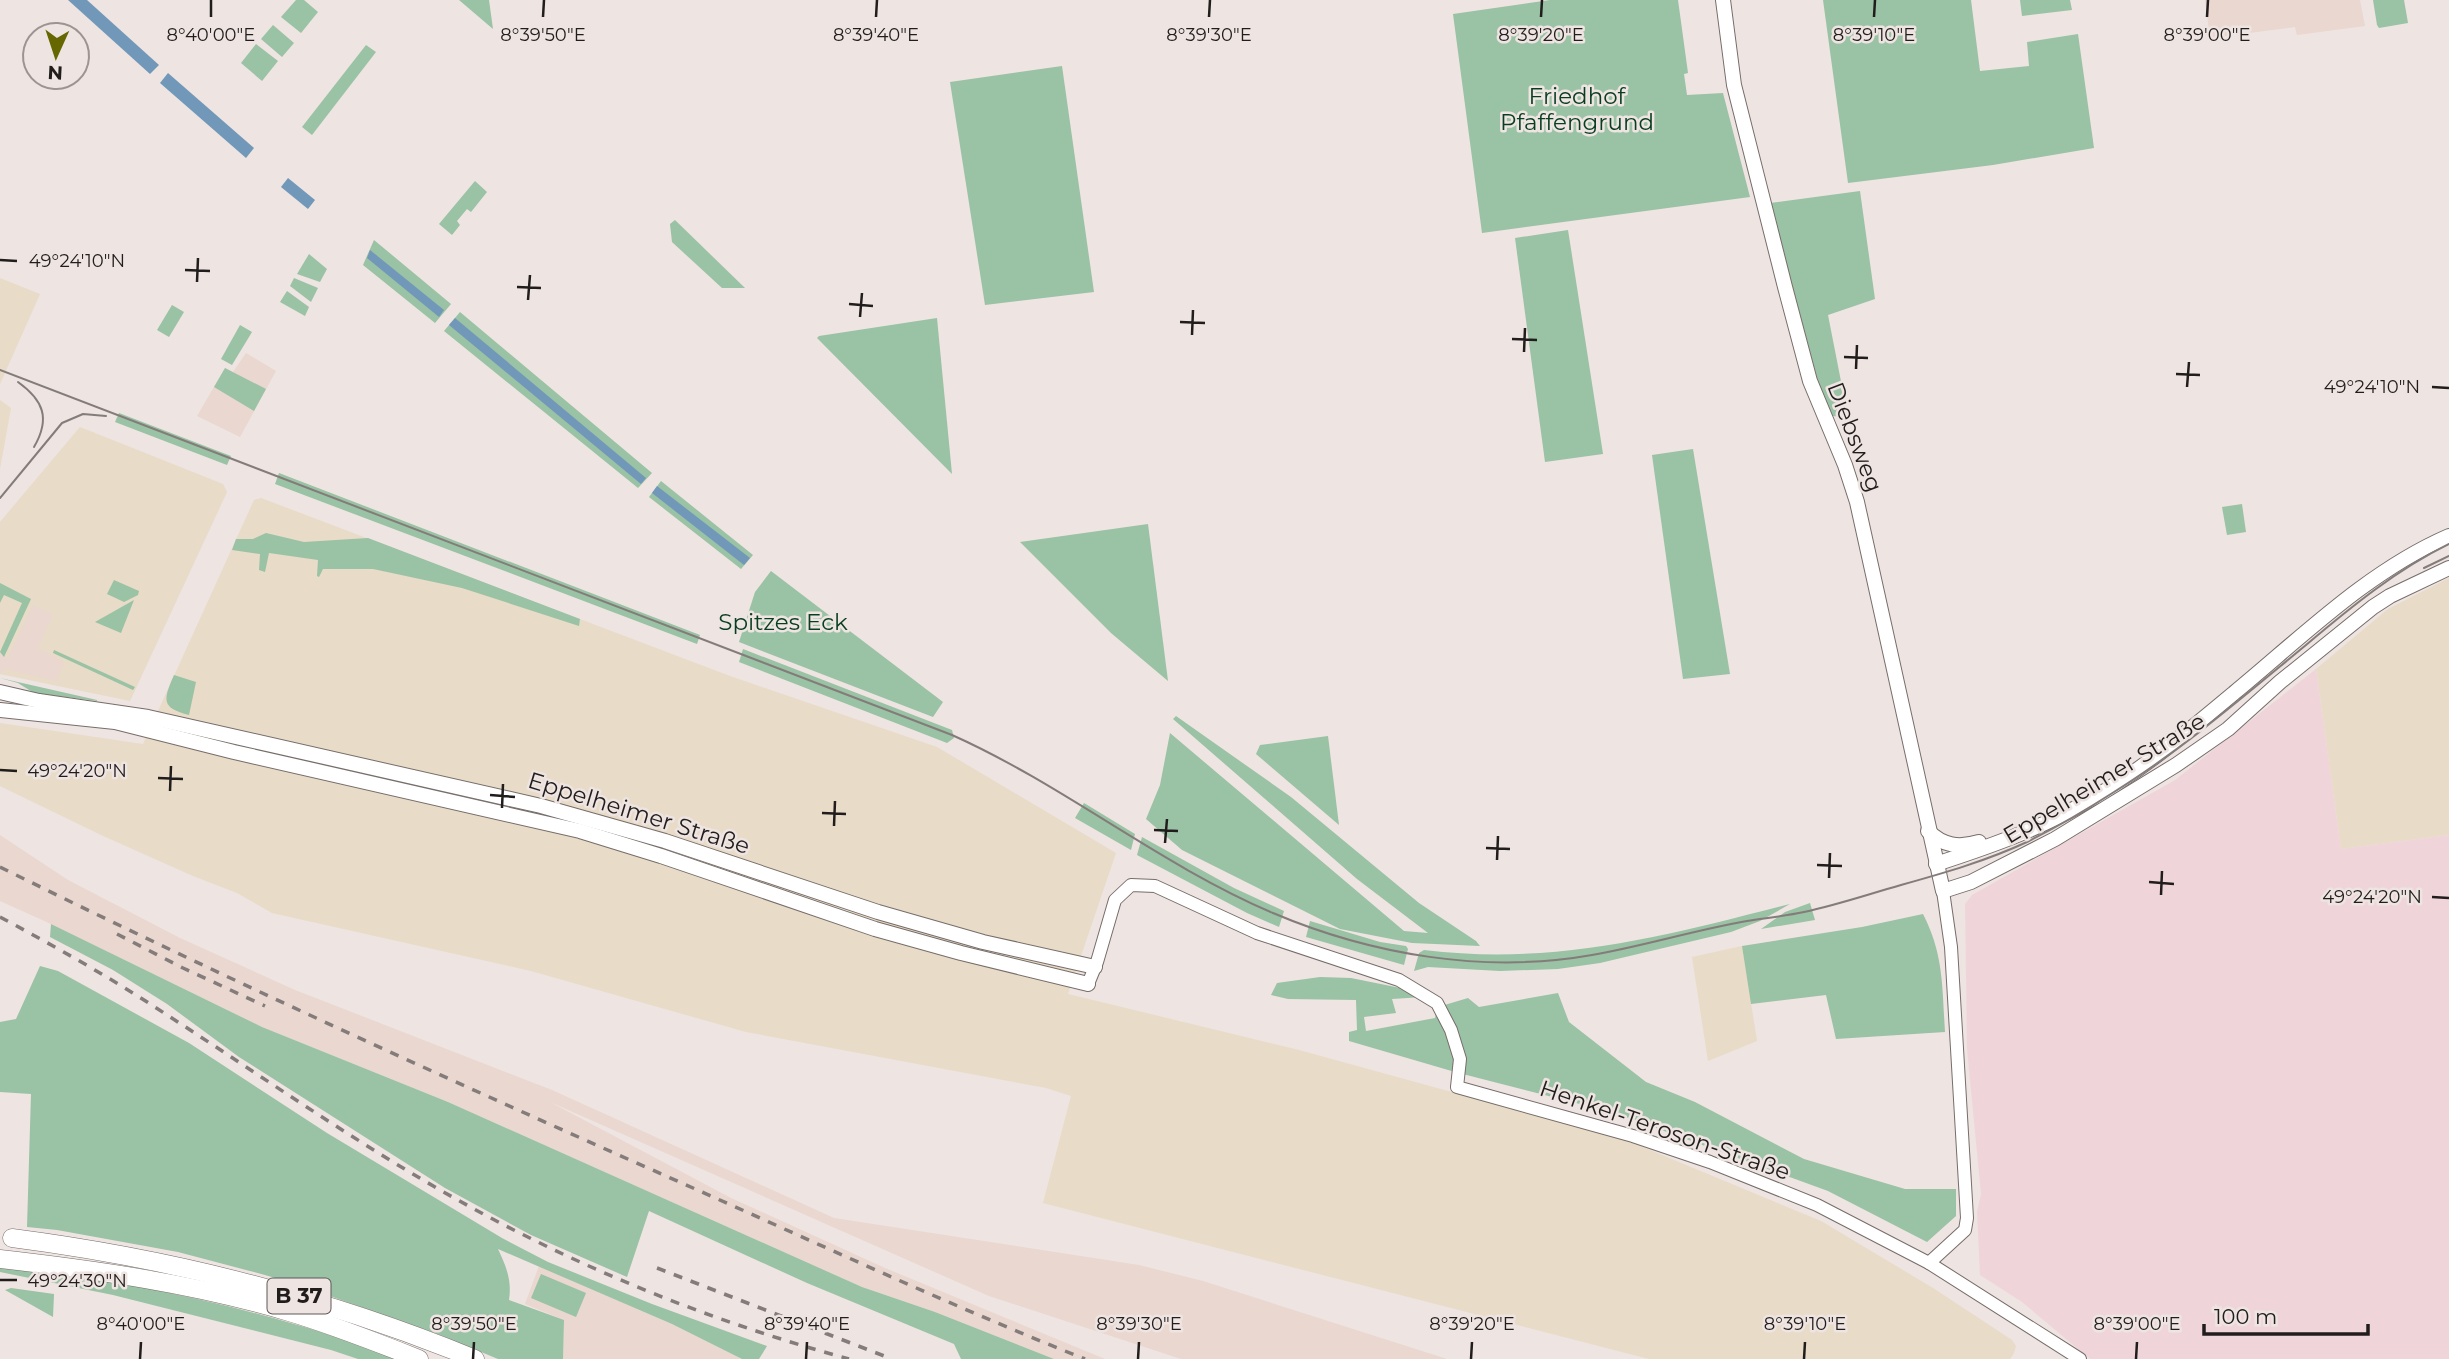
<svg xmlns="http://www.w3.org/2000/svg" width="2449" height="1359" font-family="Montserrat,sans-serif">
	<rect width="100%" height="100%" fill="#eee4e1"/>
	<g fill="#e8dbc7">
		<path d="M 0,278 L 40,294 L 0,384 Z"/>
		<path d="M 0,400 L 11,408 L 0,469 Z"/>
		<path d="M 80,427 L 223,484 L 227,492 L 130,701 L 0,674 L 0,522 Z"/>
		<path d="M 261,498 L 730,676 L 937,747 L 1116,853 L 1068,994 L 1299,1050 L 1626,1140 L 1821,1221 L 1933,1288 L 2012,1340 L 2016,1346 L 2014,1353 L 2010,1359 L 1649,1359 L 1043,1203 L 1071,1096 L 1046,1088 L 746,1032 L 531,971 L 272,913 L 237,893 L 193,876 L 101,835 L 0,786 L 0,723 L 143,744 L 254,500 Z"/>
		<path d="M 2449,578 L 2449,835 L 2341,849 L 2316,669 L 2388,609 Z"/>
		<path d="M 1742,946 L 1757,1041 L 1708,1061 L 1692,957 Z"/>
	</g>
	<path fill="#efd5da" d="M 2316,669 L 2341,849 L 2449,835 L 2449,1359 L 2090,1359 L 2022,1302 L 1980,1275 L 1977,1212 L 1981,1194 L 1967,1049 L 1965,904 L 1972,895 L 2175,780 Z"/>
	<g fill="#e9d7d0">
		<path d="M 2205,0 L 2360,0 L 2365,26 L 2297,35 L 2295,27 L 2210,38 Z"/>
		<path d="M 246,353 L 276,371 L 240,437 L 197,416 L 225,368 L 233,372 Z"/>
		<path d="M 33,605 L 53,614 L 38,648 L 64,662 L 57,681 L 4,669 L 3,672 L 0,672 L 0,655 L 8,658 Z"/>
		<path d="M 0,835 L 68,880 L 180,938 L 295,990 L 552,1090 L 834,1218 L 1139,1265 L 1203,1281 L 1447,1359 L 1181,1359 L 989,1296 L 550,1102 L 731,1198 L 885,1268 L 1105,1359 L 1054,1359 L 935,1312 L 862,1287 L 448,1102 L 262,1027 L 51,924 L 0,901 Z"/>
		<path d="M 539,1266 L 672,1324 L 742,1359 L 563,1359 L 564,1320 L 525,1304 Z"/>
	</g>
	<g fill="#9ac2a4">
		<path d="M 296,0 L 304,0 L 318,12 L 301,33 L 281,17 Z"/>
		<path d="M 459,0 L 489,0 L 493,29 Z"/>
		<path d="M 1550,0 L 1678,0 L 1688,73 L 1684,74 L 1687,95 L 1723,93 L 1750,197 L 1482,233 L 1453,14 Z"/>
		<path d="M 1823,0 L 1971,0 L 1980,71 L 2029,66 L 2027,42 L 2078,34 L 2094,148 L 1993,165 L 1848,183 Z"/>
		<path d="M 2020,0 L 2070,0 L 2072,10 L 2022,16 Z"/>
		<path d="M 2373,0 L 2404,0 L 2408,23 L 2379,28 L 2377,25 Z"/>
		<path d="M 273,25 L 294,43 L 282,57 L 261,39 Z"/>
		<path d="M 256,44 L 278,61 L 262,81 L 241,63 Z"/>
		<path d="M 366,45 L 376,52 L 312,135 L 302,127 Z"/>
		<path d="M 1062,66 L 1094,292 L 985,305 L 950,82 Z"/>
		<path d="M 475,181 L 487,192 L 471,212 L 467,209 L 457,221 L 460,225 L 452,235 L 439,224 Z"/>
		<path d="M 1860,191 L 1875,299 L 1828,315 L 1848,417 L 1832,416 L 1826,411 L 1770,203 Z"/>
		<path d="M 675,220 L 745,288 L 722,288 L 672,242 L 670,224 Z"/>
		<path d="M 1568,230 L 1603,454 L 1545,462 L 1515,238 Z"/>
		<path d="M 374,240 L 451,304 L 435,323 L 363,265 Z"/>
		<path d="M 309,254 L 327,269 L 320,282 L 297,274 Z"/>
		<path d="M 294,278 L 318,288 L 311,302 L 290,286 Z"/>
		<path d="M 287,291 L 309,307 L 305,316 L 280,302 Z"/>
		<path d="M 172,305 L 184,312 L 169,337 L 157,330 Z"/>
		<path d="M 460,312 L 652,473 L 638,488 L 444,331 Z"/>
		<path d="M 937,318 L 952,474 L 817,338 L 819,336 Z"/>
		<path d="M 240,325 L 252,332 L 232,365 L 221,359 Z"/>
		<path d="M 225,368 L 266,389 L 254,411 L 214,387 Z"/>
		<path d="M 119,413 L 231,456 L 227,465 L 115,422 Z"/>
		<path d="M 1693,449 L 1730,674 L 1683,679 L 1652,455 Z"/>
		<path d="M 279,473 L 700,635 L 697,644 L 275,484 Z"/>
		<path d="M 661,481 L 753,555 L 741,569 L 649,497 Z"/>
		<path d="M 2242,504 L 2246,532 L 2227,535 L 2222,507 Z"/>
		<path d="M 1148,524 L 1168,681 L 1111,633 L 1020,542 Z"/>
		<path d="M 266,533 L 304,542 L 368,538 L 580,619 L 579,626 L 462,588 L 373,569 L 323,569 L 319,577 L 317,576 L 318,560 L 269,553 L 265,572 L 259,570 L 260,554 L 232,550 L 236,539 L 253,539 Z"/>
		<path d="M 771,571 L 943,702 L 933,717 L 739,642 L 755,592 Z"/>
		<path d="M 114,580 L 139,591 L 138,595 L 124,602 L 107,594 Z"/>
		<path d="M 0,583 L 31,599 L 4,657 L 0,652 L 22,603 L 4,595 L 0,603 Z"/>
		<path d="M 134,600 L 121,633 L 95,622 Z"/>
		<path d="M 743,649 L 952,730 L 954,738 L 947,743 L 739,662 Z"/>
		<path d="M 54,650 L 135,687 L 133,690 L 53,653 Z"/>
		<path d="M 174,675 L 196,682 L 189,715 C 161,708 163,700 174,675 Z"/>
		<path d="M 0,678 L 97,700 L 97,701 L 34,693 L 18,683 Z"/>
		<path d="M 1176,716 L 1291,797 L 1419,903 L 1476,941 L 1480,946 L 1412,943 L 1340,929 L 1182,850 L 1146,819 L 1160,785 L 1170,733 L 1404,931 L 1428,933 L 1357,879 L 1173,719 Z"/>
		<path d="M 1328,736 L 1339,825 L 1256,754 L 1260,745 Z"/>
		<path d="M 1084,803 L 1135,834 L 1131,850 L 1075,818 Z"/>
		<path d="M 1142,837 L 1234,888 L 1284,911 L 1279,927 L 1247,913 L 1137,855 Z"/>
		<path d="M 1810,903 L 1815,920 L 1761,929 L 1785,912 Z"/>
		<path d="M 1790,904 L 1760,921 L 1731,932 L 1600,963 L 1558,969 L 1500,971 L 1428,967 L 1414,971 L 1419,953 L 1424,950 C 1555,966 1665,936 1790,904 Z"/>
		<path d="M 1923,914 C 1944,955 1942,987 1945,1032 L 1836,1039 L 1826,995 L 1751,1004 L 1742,946 L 1862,927 Z"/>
		<path d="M 1310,921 L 1380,942 L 1406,946 L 1408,949 L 1404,965 L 1306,937 Z"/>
		<path d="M 51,924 L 262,1027 L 448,1102 L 862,1287 L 935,1312 L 1054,1359 L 961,1359 L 954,1344 L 807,1283 L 649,1211 L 627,1277 L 531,1235 L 445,1188 L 239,1057 L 167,1004 L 113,970 L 50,937 Z"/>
		<path d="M 40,966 L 58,971 L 189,1043 L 327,1133 L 502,1238 L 548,1262 L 652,1304 L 767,1346 L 759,1359 L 742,1359 L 672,1324 L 498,1249 C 506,1266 512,1280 509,1300 L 564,1320 L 563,1359 L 498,1359 L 440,1335 L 296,1284 L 265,1275 L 178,1252 L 57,1230 L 27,1227 L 31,1094 L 0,1092 L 0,1022 L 16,1019 Z"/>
		<path d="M 1320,977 L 1351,978 L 1420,992 L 1423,997 L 1392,999 L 1396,1013 L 1364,1017 L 1366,1031 L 1435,1018 L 1438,1007 L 1468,998 L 1479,1007 L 1558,993 L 1569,1022 L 1646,1082 L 1695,1102 L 1804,1159 L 1905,1189 L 1956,1189 L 1956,1216 L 1927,1242 L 1828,1191 L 1615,1113 L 1455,1072 L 1349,1041 L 1349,1032 L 1357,1030 L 1356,1000 L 1288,999 L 1271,995 L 1277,983 Z"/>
		<path d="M 0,1266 C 136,1281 271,1311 399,1359 L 358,1359 L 331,1350 L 113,1295 L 0,1272 Z"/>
		<path d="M 541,1274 L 586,1293 L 576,1317 L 531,1298 Z"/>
		<path d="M 11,1288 L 54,1294 L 53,1317 L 5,1290 Z"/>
	</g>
	<g fill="#7198b9">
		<path d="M 68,0 L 87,0 L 159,65 L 150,74 Z"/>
		<path d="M 168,73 L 254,148 L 246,158 L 160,83 Z"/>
		<path d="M 288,178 L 315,200 L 308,209 L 281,187 Z"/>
		<path d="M 370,250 L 444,310 L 439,317 L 367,258 Z"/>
		<path d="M 455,318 L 646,478 L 641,484 L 449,325 Z"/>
		<path d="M 657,486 L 750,558 L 744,565 L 652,493 Z"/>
	</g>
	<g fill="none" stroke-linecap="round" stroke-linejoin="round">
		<defs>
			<g id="tertiary">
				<path d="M 1088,984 L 1097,962 L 1115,900 L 1131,885 L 1155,886 L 1257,933 L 1399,980 L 1437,1003 L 1451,1030 L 1460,1059 L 1457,1087 L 1633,1136 L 1710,1162 L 1817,1205 L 1929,1263 L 2080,1359"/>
				<path d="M 1929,1263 L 1965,1230 L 1967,1218 L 1951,947 L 1943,891"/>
			</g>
			<g id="secondary">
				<path d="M 1723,0 L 1734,85 L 1785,287 L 1810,381 L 1845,465 L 1857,502 L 1943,891 L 1971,882 L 2055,839 L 2176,765 L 2228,729 L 2280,682 L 2373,607 L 2390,596 L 2449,568"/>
				<path d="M 0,692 L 39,701 L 148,717 L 541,806 L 665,841 L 878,912 L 983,942 L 1095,967"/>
				<path d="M 0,710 L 115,722 L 234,752 L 580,831 L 661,856 L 875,929 L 961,953 L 1088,984"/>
				<path d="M 1928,831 C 1943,846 1959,848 1979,842"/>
				<path d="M 1936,864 C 1985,848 2034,831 2079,806 C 2135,776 2185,734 2234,693 C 2302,637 2368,571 2449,536"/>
			</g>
			<g id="trunk">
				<path d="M 12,1238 C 174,1259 323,1297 475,1359"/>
				<path d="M 0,1259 C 97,1270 195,1284 289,1312 C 333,1325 376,1342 419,1359"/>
			</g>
		</defs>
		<use href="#tertiary" stroke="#766d6a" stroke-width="14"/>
		<use href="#secondary" stroke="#766d6a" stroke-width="16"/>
		<use href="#trunk" stroke="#766d6a" stroke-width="19"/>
		<use href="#tertiary" stroke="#fff" stroke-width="12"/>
		<use href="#secondary" stroke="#fff" stroke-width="14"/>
		<use href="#trunk" stroke="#fff" stroke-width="18"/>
		<g stroke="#837c7a" stroke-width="2">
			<path d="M 0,370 L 952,735 C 1064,785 1160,865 1273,913 C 1372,955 1485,974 1592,955 C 1644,946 1695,930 1747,921 C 1766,918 1785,916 1804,912 C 1837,905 1869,894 1901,885 C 1944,873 1986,861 2027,842 C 2057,827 2086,810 2114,792 C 2183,749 2244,696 2306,645 C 2351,607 2396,570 2449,544"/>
			<path d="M 18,382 C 43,400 51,418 34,447"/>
			<path d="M 0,498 L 62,423 L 83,414 L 106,416"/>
			<path d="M 2424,568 L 2449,556"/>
		</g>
		<g stroke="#837c7a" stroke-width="3.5" stroke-dasharray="9 9" stroke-linecap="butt">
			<path d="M 0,867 C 226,979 454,1082 684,1184 C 817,1243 949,1305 1085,1359"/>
			<path d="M 0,917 C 56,947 111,978 164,1013 C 254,1071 342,1133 435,1187 C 566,1263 703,1319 849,1359"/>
			<path d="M 117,934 L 183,968 L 265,1006"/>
			<path d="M 657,1268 L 892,1359"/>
		</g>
	</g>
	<path fill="none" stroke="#201d1c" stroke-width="2.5" d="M 211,17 L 211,0M 543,17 L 544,0M 876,17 L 877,0M 1209,17 L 1210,0M 1541,17 L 1542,0M 1874,17 L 1875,0M 2207,17 L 2208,0M 0,260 L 17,261M 185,270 L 210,271M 197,282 L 198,258M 517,287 L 541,288M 528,300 L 530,275M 849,304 L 873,306M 860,317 L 862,293M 1180,322 L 1205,323M 1192,335 L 1193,310M 1512,339 L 1537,340M 1524,352 L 1525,328M 1844,357 L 1868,358M 1856,369 L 1857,345M 2176,374 L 2200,375M 2187,387 L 2189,362M 2432,387 L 2449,388M 0,770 L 17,771M 158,778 L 183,779M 170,791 L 171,766M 490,795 L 515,797M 502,808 L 503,784M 822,813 L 846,814M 834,826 L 835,801M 1154,830 L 1178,831M 1165,843 L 1167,819M 1486,848 L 1510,849M 1497,860 L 1498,836M 1817,865 L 1842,866M 1829,878 L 1830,853M 2149,882 L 2174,884M 2161,895 L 2162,871M 2432,897 L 2449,898M 0,1280 L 17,1280M 140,1359 L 141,1342M 473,1359 L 474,1342M 806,1359 L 807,1342M 1138,1359 L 1139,1342M 1471,1359 L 1472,1342M 1804,1359 L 1805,1342M 2136,1359 L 2137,1342"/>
	<g text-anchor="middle" stroke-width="5" stroke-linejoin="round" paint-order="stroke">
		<rect fill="#eee4e1" stroke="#5e5957" stroke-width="2" x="267.5" y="1278.5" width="63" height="35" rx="5"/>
		<g font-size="21" font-weight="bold" fill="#201d1c">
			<text x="299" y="1303">B 37</text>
		</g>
		<g font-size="23" fill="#073e1f" stroke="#eee4e1">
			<text x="1577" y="104">Friedhof<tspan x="1577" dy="26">Pfaffengrund</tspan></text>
			<text x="783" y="630">Spitzes Eck</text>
		</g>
		<g font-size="23" fill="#201d1c" stroke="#eee4e1">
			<text transform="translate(1855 437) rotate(69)" y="8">Diebsweg</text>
			<text transform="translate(2104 778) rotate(-31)" y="8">Eppelheimer Straße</text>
			<text transform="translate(639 813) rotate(17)" y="8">Eppelheimer Straße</text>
			<text transform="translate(1665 1130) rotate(19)" y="8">Henkel-Teroson-Straße</text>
		</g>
	</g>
	<g font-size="18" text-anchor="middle" fill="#201d1c" stroke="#eee4e1" stroke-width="5" stroke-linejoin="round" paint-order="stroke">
		<text x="211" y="41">8°40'00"E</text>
		<text x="543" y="41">8°39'50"E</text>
		<text x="876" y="41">8°39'40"E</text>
		<text x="1209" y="41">8°39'30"E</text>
		<text x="1541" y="41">8°39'20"E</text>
		<text x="1874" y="41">8°39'10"E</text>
		<text x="2207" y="41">8°39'00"E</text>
		<text x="77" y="267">49°24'10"N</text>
		<text x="2372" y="393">49°24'10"N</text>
		<text x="77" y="777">49°24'20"N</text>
		<text x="2372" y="903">49°24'20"N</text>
		<text x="77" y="1287">49°24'30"N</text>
		<text x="141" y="1330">8°40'00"E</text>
		<text x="474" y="1330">8°39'50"E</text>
		<text x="807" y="1330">8°39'40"E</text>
		<text x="1139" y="1330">8°39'30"E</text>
		<text x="1472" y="1330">8°39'20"E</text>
		<text x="1805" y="1330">8°39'10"E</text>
		<text x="2137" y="1330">8°39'00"E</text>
	</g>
	<g transform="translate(56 56) rotate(183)"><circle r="33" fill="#eee4e1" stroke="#9c9492" stroke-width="2"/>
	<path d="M0-5L12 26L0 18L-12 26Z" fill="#676701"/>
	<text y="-10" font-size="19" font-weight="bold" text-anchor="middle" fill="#201d1c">N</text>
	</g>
	<path d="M2204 1324v10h164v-10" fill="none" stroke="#201d1c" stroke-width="3.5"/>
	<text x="2214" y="1324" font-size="21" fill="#201d1c" stroke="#eee4e1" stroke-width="5" paint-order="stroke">100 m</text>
</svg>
